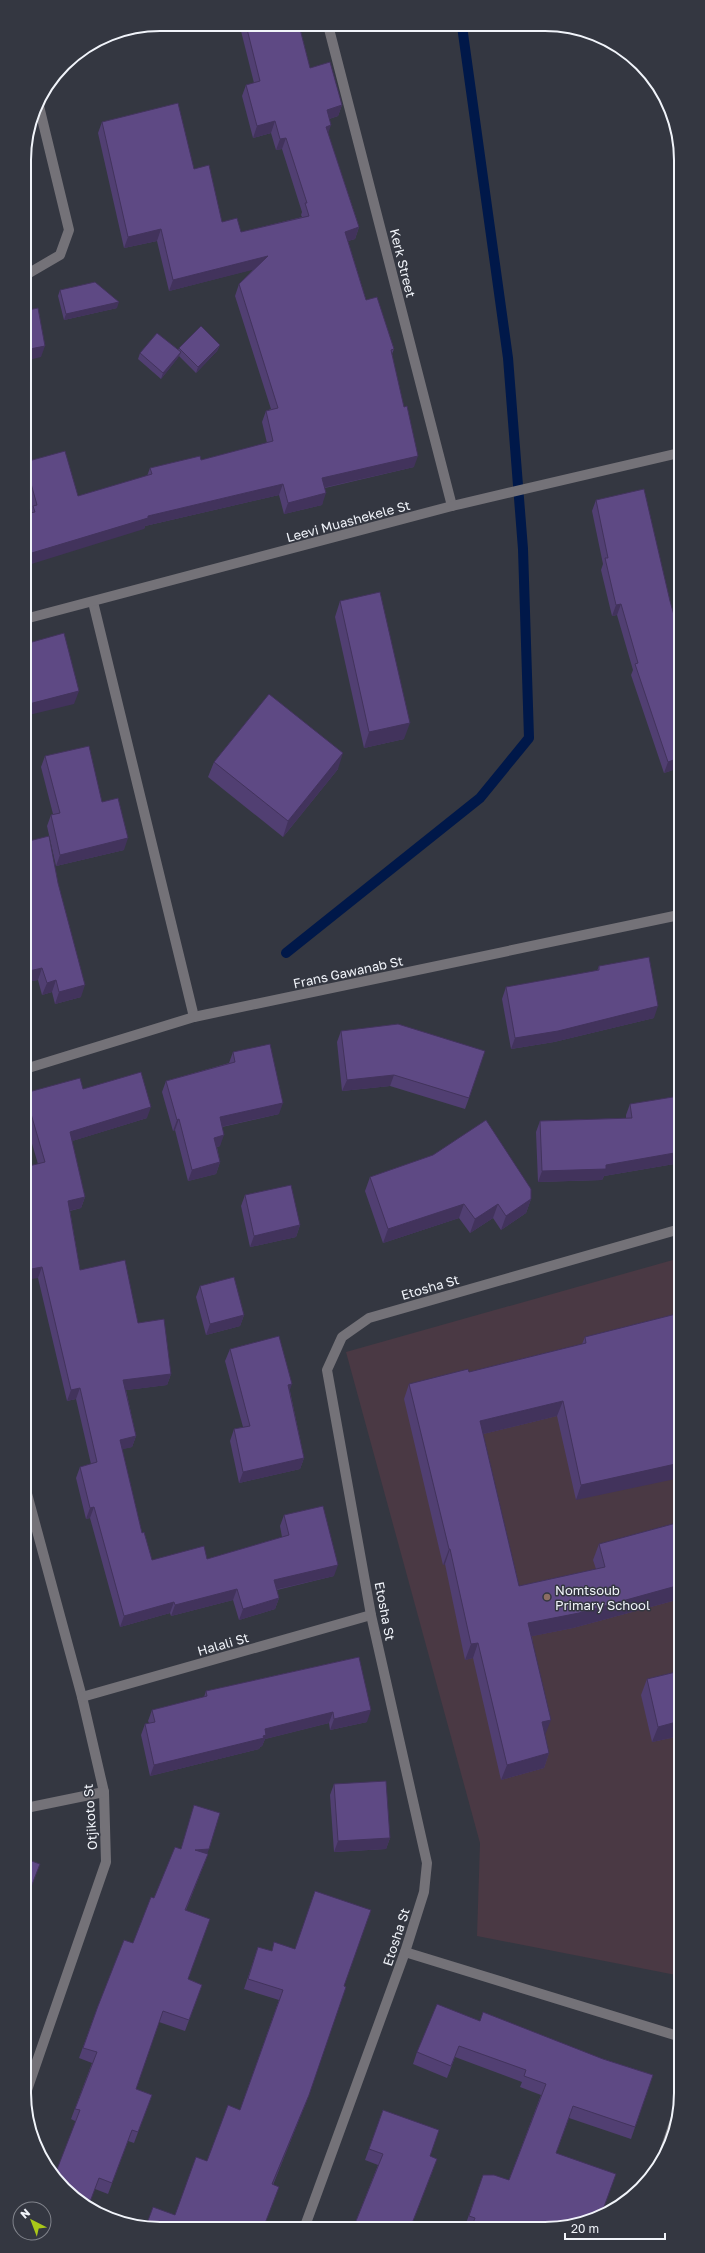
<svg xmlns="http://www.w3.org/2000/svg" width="705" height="2253" font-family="'Golos Text',sans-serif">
	<rect width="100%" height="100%" fill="#343741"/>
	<path fill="#4a3944" d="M 680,1258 L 681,1976 L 477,1936 L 480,1843 L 346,1352 Z"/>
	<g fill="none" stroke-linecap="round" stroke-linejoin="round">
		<path stroke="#001849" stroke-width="10" d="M 286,953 L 480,798 L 529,738 L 523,549 L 508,358 L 462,26"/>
		<g stroke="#747278" stroke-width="10">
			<path d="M 328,25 L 452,506"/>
			<path d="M 24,276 L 60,255 L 69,230 L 38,102"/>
			<path d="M 93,602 L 194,1017"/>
			<path d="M 25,619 L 452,506 L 679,453"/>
			<path d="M 25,1069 L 194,1017 L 679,915"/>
			<path d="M 26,1490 L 82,1697 L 104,1792 L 106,1862 L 27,2090"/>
			<path d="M 82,1697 L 371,1615"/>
			<path d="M 26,1808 L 104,1792"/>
			<path d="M 405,1952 L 681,2037"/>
			<path d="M 662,2159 L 679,2108"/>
			<path d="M 305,2226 L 405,1952 L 424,1892 L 427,1863 L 371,1615 L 327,1370 L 342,1337 L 369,1318 L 680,1229"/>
		</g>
	</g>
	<g fill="#513f72">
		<path d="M 243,25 L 299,25 L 310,68 L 342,105 L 338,116 L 329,119 L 328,133 L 359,227 L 355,239 L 348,241 L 366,300 L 394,349 L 392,354 L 414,467 L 325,488 L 322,505 L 284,514 L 279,495 L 145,526 L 144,529 L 30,513 L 31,510 L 25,487 L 25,462 L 78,496 L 147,476 L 150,468 L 201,460 L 267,443 L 262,422 L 266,411 L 271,409 L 235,296 L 239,284 L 254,269 L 169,291 L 157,241 L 124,248 L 98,133 L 102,122 L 194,169 L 222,222 L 241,232 L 302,217 L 301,215 L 302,212 L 282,149 L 276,150 L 271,133 L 253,138 L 242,96 L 246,85 L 254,83 L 241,31 Z"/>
		<path d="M 60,290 L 117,308 L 64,320 L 58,296 Z"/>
		<path d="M 220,345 L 217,351 L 196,373 L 179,356 L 161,379 L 138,359 L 140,353 L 178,350 L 179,348 Z"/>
		<path d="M 596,500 L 679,768 L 664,773 L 631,675 L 633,670 L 617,615 L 612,616 L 601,570 L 603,564 L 592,511 Z"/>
		<path d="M 340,601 L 404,739 L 364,748 L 335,617 Z"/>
		<path d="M 45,756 L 102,802 L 124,850 L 56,866 L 47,826 L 51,815 L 53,814 L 41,767 Z"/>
		<path d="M 214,762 L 338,769 L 283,837 L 208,777 Z"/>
		<path d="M 25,842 L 81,997 L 55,1004 L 52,992 L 42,995 L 38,980 L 25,982 Z"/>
		<path d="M 599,966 L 654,1018 L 554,1042 L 511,1049 L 502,999 L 506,987 L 597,971 Z"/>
		<path d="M 341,1031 L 469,1098 L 465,1109 L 390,1086 L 342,1091 L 337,1042 Z"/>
		<path d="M 233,1052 L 279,1114 L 222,1127 L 220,1146 L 217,1147 L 220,1162 L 216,1174 L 188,1181 L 175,1130 L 173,1131 L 162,1092 L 166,1081 L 229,1063 Z"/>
		<path d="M 83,1089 L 147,1118 L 72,1141 L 85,1197 L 81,1208 L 70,1211 L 80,1270 L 138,1323 L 171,1374 L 167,1385 L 126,1390 L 136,1436 L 132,1447 L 122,1449 L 142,1533 L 152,1560 L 207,1559 L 282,1537 L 280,1526 L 284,1515 L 334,1576 L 277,1590 L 279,1598 L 275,1609 L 239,1620 L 233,1600 L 171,1616 L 170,1613 L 120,1627 L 90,1518 L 86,1519 L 76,1478 L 80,1467 L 91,1464 L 76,1399 L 67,1401 L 38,1278 L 38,1164 L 25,1120 L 25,1093 Z"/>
		<path d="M 630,1104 L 680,1163 L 604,1176 L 602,1180 L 538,1182 L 536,1132 L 540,1121 L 626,1118 L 626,1115 Z"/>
		<path d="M 370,1177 L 531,1199 L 526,1213 L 501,1230 L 493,1218 L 470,1233 L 459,1218 L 383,1243 L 365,1191 Z"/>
		<path d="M 245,1195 L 300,1225 L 296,1237 L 250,1247 L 241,1206 Z"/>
		<path d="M 200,1286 L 244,1315 L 240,1326 L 206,1335 L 196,1297 Z"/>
		<path d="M 680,1313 L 576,1500 L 557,1416 L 483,1434 L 519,1586 L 596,1569 L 593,1560 L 599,1544 L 680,1522 L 680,1599 L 573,1628 L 532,1636 L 545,1736 L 549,1753 L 544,1768 L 501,1780 L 473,1658 L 465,1660 L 445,1564 L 443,1565 L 404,1399 L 409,1384 L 469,1372 L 582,1344 L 585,1337 Z"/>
		<path d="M 230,1349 L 290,1391 L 304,1458 L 300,1469 L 239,1483 L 230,1441 L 234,1429 L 243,1427 L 225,1361 Z"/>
		<path d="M 359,1657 L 367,1722 L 330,1730 L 329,1723 L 265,1739 L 262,1746 L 260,1747 L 259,1749 L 150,1776 L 141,1735 L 145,1724 L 149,1723 L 148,1721 L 152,1710 L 204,1697 L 206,1691 Z"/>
		<path d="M 680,1671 L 680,1736 L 652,1742 L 641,1695 L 647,1679 Z"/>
		<path d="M 334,1784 L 390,1838 L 386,1849 L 334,1852 L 330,1795 Z"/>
		<path d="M 194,1805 L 207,1854 L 208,1854 L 186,1910 L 188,1979 L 202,1985 L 185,2031 L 159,2022 L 136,2089 L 152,2095 L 134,2143 L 128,2141 L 108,2194 L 95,2189 L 75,2121 L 71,2119 L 92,2063 L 79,2058 L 98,2006 L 133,1943 L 154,1898 L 181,1849 L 191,1816 Z"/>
		<path d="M 258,1947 L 344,1986 L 309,2095 L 273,2185 L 175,2215 L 207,2161 L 240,2110 L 279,2000 L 244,1989 Z"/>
		<path d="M 480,2021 L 603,2059 L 653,2075 L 631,2139 L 569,2118 L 556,2153 L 572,2226 L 465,2226 L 479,2187 L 509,2180 L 541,2095 L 520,2087 L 522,2082 L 455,2057 L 447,2078 L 413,2064 L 417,2052 Z"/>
		<path d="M 383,2110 L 430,2156 L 433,2170 L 411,2226 L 354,2226 L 378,2165 L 365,2160 Z"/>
	</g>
	<g fill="#42335c">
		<path d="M 342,105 L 338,116 L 323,121 L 327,110 Z"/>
		<path d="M 275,121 L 271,133 L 253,138 L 257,126 Z"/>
		<path d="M 331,125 L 327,137 L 326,127 Z"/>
		<path d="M 286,138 L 282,149 L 276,150 L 280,139 Z"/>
		<path d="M 359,227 L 355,239 L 341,243 L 345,232 Z"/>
		<path d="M 161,229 L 157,241 L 124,248 L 128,237 Z"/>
		<path d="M 268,256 L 264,267 L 169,291 L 173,280 Z"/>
		<path d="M 119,302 L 117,308 L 64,320 L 66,314 Z"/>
		<path d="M 220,345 L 217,351 L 196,373 L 198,367 Z"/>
		<path d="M 45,346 L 41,357 L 25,361 L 25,350 Z"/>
		<path d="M 181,352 L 178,358 L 161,379 L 163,373 Z"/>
		<path d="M 418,456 L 414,467 L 318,489 L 322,478 Z"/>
		<path d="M 283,484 L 279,495 L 145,526 L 144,529 L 25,566 L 25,555 L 148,516 Z"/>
		<path d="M 326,493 L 322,505 L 284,514 L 288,503 Z"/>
		<path d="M 621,604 L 617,615 L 612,616 L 616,605 Z"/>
		<path d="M 79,691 L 74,704 L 25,716 L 25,705 Z"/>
		<path d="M 410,723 L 404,739 L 364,748 L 369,732 Z"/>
		<path d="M 343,753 L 338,769 L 283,837 L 288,821 Z"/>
		<path d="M 679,758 L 679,768 L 664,773 L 668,762 Z"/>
		<path d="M 128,838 L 124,850 L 56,866 L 60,855 Z"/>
		<path d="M 42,968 L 38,980 L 25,982 L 25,972 Z"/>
		<path d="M 56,980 L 52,992 L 42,995 L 47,983 Z"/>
		<path d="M 85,985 L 81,997 L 55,1004 L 59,992 Z"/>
		<path d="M 658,1006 L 654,1018 L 554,1042 L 511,1049 L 515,1038 Z"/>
		<path d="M 394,1075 L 390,1086 L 342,1091 L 347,1080 Z"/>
		<path d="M 283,1103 L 279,1114 L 216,1128 L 220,1117 Z"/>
		<path d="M 151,1107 L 147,1118 L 66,1143 L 70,1132 Z"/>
		<path d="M 179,1119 L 175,1130 L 173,1131 L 177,1120 Z"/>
		<path d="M 224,1135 L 220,1146 L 210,1149 L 214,1138 Z"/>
		<path d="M 680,1152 L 680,1163 L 604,1176 L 602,1180 L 538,1182 L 542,1171 L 606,1165 Z"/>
		<path d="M 220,1162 L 216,1174 L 188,1181 L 192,1170 Z"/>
		<path d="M 85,1197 L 81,1208 L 64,1212 L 68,1201 Z"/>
		<path d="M 531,1199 L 526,1213 L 501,1230 L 506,1216 Z"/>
		<path d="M 464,1204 L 459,1218 L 383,1243 L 388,1229 Z"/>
		<path d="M 498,1204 L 493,1218 L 470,1233 L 475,1219 Z"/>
		<path d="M 300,1225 L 296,1237 L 250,1247 L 254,1236 Z"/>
		<path d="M 42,1267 L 38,1278 L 26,1280 L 26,1270 Z"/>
		<path d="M 244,1315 L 240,1326 L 206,1335 L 210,1324 Z"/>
		<path d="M 171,1374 L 167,1385 L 119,1391 L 123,1380 Z"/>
		<path d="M 292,1384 L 288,1395 L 288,1385 Z"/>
		<path d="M 80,1388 L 76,1399 L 67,1401 L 71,1390 Z"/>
		<path d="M 563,1401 L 557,1416 L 475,1436 L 480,1421 Z"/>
		<path d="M 136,1436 L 132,1447 L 116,1451 L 120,1440 Z"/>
		<path d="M 304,1458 L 300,1469 L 239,1483 L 243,1472 Z"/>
		<path d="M 680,1463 L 680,1478 L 576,1500 L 581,1485 Z"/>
		<path d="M 94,1507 L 90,1518 L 86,1519 L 90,1508 Z"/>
		<path d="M 449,1549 L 450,1549 L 445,1564 L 443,1565 Z"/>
		<path d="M 338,1565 L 334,1576 L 270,1591 L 274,1580 Z"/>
		<path d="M 680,1585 L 680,1599 L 573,1628 L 523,1638 L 528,1623 Z"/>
		<path d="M 237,1589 L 233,1600 L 171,1616 L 175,1605 Z"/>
		<path d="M 279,1598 L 275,1609 L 239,1620 L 243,1609 Z"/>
		<path d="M 174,1602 L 170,1613 L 120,1627 L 124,1616 Z"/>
		<path d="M 478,1643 L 473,1658 L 465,1660 L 471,1644 Z"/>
		<path d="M 371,1710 L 367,1722 L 330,1730 L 334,1719 Z"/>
		<path d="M 333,1712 L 329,1723 L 265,1739 L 262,1746 L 260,1747 L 259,1749 L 150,1776 L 154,1765 L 265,1729 Z"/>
		<path d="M 551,1720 L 545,1735 L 542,1722 Z"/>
		<path d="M 680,1721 L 680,1736 L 652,1742 L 658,1727 Z"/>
		<path d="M 549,1753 L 544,1768 L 501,1780 L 507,1765 Z"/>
		<path d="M 390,1838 L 386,1849 L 334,1852 L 338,1841 Z"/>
		<path d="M 209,1849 L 205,1860 L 195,1850 Z"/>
		<path d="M 208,1854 L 204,1865 L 181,1921 L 185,1910 Z"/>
		<path d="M 309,2095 L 305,2106 L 268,2195 L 272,2184 Z"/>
	</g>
	<g fill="#5e4984" stroke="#42335c">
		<path d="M 246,25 L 299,25 L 310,68 L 330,62 L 342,105 L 327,110 L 331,125 L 326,127 L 359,227 L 345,232 L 366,300 L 377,297 L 394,349 L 391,350 L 404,407 L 407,406 L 418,456 L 322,478 L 326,493 L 288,503 L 283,484 L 148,516 L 148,518 L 25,555 L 26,558 L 25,558 L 25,514 L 35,512 L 33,506 L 37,505 L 25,462 L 65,451 L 78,496 L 152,474 L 150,468 L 200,456 L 201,460 L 273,441 L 266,411 L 278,408 L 239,284 L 268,256 L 173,280 L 161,229 L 128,237 L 102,122 L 178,103 L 194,169 L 209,165 L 222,222 L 237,218 L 241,232 L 309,216 L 305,203 L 307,203 L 286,138 L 280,139 L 275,121 L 257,126 L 246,85 L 260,81 Z"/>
		<path d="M 95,282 L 119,302 L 66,314 L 60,290 Z"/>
		<path d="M 38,308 L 45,346 L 25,350 L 24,311 Z"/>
		<path d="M 201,326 L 220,345 L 198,367 L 179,348 Z"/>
		<path d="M 157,333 L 181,352 L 163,373 L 140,353 Z"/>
		<path d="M 644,489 L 670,601 L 679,633 L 679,758 L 668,762 L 635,664 L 638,663 L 621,604 L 616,605 L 605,558 L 608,558 L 596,500 Z"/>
		<path d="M 380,592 L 410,723 L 369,732 L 340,601 Z"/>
		<path d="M 64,633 L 79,691 L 25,705 L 25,644 Z"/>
		<path d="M 269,694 L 343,753 L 288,821 L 214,762 Z"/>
		<path d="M 89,746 L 102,802 L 118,798 L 128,838 L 60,855 L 51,815 L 60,813 L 45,756 Z"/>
		<path d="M 49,836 L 58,883 L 85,985 L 59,992 L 56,980 L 47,983 L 42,968 L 25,972 L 25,842 Z"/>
		<path d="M 649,957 L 658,1006 L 558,1031 L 515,1038 L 506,987 L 599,970 L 599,966 Z"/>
		<path d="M 398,1024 L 485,1051 L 469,1098 L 394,1075 L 347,1080 L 341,1031 Z"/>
		<path d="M 270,1044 L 283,1103 L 220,1117 L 224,1135 L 214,1138 L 220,1162 L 192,1170 L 179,1119 L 177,1120 L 166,1081 L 235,1062 L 233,1052 Z"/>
		<path d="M 141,1072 L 151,1107 L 70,1132 L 85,1197 L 68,1201 L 80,1270 L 125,1260 L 138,1323 L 164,1319 L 171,1374 L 123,1380 L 136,1436 L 120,1440 L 142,1533 L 144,1532 L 152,1560 L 204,1546 L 207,1559 L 289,1535 L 284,1515 L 323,1506 L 338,1565 L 274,1580 L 279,1598 L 243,1609 L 237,1589 L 175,1605 L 174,1602 L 124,1616 L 94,1507 L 90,1508 L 80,1467 L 97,1462 L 80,1388 L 71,1390 L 42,1267 L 26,1270 L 25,1167 L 45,1162 L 25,1093 L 80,1078 L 83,1089 Z"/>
		<path d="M 679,1096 L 680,1152 L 606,1165 L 606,1169 L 542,1171 L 540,1121 L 632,1118 L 630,1104 Z"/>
		<path d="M 486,1120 L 531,1189 L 531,1199 L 506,1216 L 498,1204 L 475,1219 L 464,1204 L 388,1229 L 370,1177 L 433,1155 Z"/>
		<path d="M 291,1185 L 300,1225 L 254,1236 L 245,1195 Z"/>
		<path d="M 234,1277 L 244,1315 L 210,1324 L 200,1286 Z"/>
		<path d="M 680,1313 L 680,1463 L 581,1485 L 563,1401 L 480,1421 L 519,1586 L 605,1567 L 599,1544 L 680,1522 L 680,1585 L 579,1613 L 528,1623 L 551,1720 L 542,1722 L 549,1753 L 507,1765 L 478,1643 L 471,1644 L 450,1549 L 449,1549 L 409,1384 L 468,1369 L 469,1372 L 586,1343 L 585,1337 Z"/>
		<path d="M 279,1336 L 292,1384 L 288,1385 L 304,1458 L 243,1472 L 234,1429 L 250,1426 L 230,1349 Z"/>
		<path d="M 359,1657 L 371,1710 L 334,1719 L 333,1712 L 265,1729 L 266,1735 L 263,1736 L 264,1738 L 154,1765 L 145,1724 L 155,1722 L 152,1710 L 207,1696 L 206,1691 Z"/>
		<path d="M 680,1671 L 680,1721 L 658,1727 L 647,1679 Z"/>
		<path d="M 386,1781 L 390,1838 L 338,1841 L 334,1784 Z"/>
		<path d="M 194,1805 L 220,1813 L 209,1849 L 195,1850 L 208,1854 L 185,1910 L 210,1919 L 188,1979 L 202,1985 L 189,2020 L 163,2011 L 136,2089 L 152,2095 L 138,2132 L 132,2130 L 112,2183 L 99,2178 L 88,2207 L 64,2189 L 54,2177 L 80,2110 L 75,2109 L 97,2052 L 83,2048 L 98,2006 L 124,1940 L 133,1943 L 151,1897 L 154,1898 L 175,1847 L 181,1849 Z"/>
		<path d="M 26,1859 L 40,1864 L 26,1900 Z"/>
		<path d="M 315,1891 L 371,1910 L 344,1986 L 346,1987 L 309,2095 L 272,2184 L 279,2187 L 264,2226 L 146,2226 L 153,2207 L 175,2215 L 196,2157 L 207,2161 L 228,2105 L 240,2110 L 283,1990 L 248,1979 L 258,1947 L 272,1951 L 274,1942 L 295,1949 Z"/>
		<path d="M 437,2004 L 480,2021 L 483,2012 L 603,2059 L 653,2075 L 635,2127 L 573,2106 L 556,2153 L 616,2174 L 601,2215 L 572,2226 L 472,2226 L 475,2218 L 469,2216 L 483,2175 L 494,2175 L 509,2180 L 546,2084 L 524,2076 L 526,2070 L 459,2046 L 451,2066 L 417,2052 Z"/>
		<path d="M 383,2110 L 439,2130 L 430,2156 L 437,2159 L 411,2226 L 354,2226 L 383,2154 L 369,2149 Z"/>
	</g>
	<circle fill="#8d6e63" stroke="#343741" stroke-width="1.5" cx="547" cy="1597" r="4"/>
	<g text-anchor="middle" stroke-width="3" stroke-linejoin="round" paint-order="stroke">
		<g font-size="13" fill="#f1f4fa" stroke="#343741">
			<text transform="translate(403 263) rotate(76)" y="5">Kerk Street</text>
			<text transform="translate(348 521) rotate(-15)" y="5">Leevi Muashekele St</text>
			<text transform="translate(348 972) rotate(-12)" y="5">Frans Gawanab St</text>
			<text transform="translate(430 1287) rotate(-16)" y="5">Etosha St</text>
			<text transform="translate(385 1611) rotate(79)" y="5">Etosha St</text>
			<text transform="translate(223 1644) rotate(-16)" y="5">Halali St</text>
			<text transform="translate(90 1817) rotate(-94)" y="5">Otjikoto St</text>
			<text transform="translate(396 1937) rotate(-72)" y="5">Etosha St</text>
		</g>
		<g font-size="13" fill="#f1f4fa" stroke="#343741" text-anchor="start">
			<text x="555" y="1595">Nomtsoub<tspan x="555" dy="15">Primary School</tspan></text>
		</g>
	</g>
	<path d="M0 0H705V2253H0ZM160 31H545A129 129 0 0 1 674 160V2093A129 129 0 0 1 545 2222H160A129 129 0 0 1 31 2093V160A129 129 0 0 1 160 31Z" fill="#343741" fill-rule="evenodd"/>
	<path fill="none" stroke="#f1f4fa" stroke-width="2" d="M160 31H545A129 129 0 0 1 674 160V2093A129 129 0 0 1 545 2222H160A129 129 0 0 1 31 2093V160A129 129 0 0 1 160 31Z"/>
	<g transform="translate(32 2221) rotate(318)"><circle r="19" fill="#343741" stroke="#80838b"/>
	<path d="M0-3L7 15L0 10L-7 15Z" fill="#a9c719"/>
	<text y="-6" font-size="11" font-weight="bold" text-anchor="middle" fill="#f1f4fa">N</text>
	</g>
	<path d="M565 2233v6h100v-6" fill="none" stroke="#f1f4fa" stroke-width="2"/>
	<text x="571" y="2233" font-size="12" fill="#f1f4fa" stroke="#343741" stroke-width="3" paint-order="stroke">20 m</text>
</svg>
